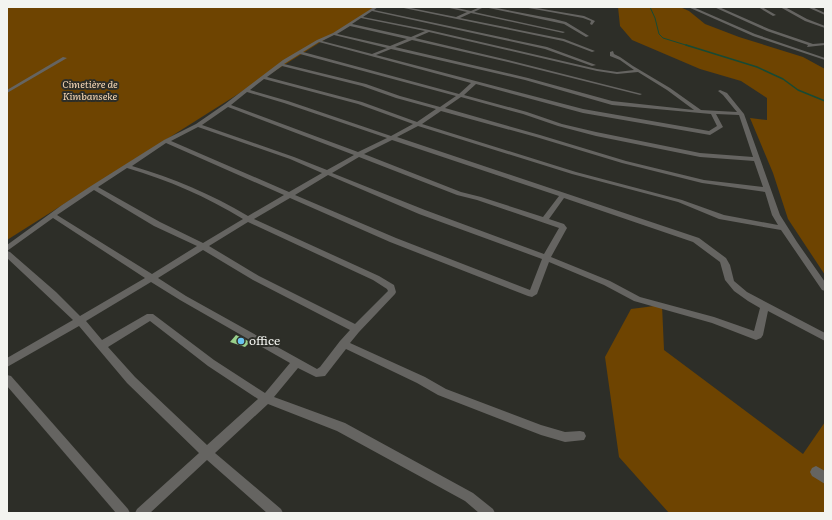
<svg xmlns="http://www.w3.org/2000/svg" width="832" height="520" font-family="Literata,serif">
	<rect width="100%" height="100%" fill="#2d2e28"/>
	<g fill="#6e4401">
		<path d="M 7,7 L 376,7 L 7,240 Z"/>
		<path d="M 618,7 L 680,7 L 689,11 L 705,24 L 739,37 L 803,57 L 825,69 L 825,275 L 788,219 L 773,173 L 750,118 L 767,120 L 767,98 L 741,81 L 700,69 L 632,40 L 620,26 Z"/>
		<path d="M 662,305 L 664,350 L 803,454 L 825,422 L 825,513 L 669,513 L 619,457 L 605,357 L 631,309 Z"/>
	</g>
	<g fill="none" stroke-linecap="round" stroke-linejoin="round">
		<path stroke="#164a35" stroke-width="1" d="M 650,7 L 655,18 L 659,34 L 663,38 L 689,46"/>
		<path stroke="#164a35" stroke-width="1.5" d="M 686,45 L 757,67 L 783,79 L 798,90 L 825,101"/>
	</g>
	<path fill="#99d08b" d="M 236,335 L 250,342 L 245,347 L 230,342 Z"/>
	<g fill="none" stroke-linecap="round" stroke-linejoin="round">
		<g fill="#656461" fill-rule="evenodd">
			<path d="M 374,7 L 378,7 L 374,10 L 547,47 L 596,65 L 592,66 L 545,49 L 372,11 L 363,17 L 429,30 L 597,69 L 617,72 L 634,70 L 620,60 L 610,56 L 610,52 L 613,51 L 614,54 L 620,57 L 633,66 L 670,88 L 701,110 L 737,112 L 723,95 L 718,91 L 720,90 L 727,93 L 744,114 L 780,215 L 797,242 L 825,282 L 825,291 L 822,290 L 781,230 L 719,219 L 678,202 L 572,174 L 418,126 L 397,137 L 699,238 L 726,258 L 730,265 L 734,281 L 747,292 L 825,333 L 825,341 L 768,311 L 763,335 L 761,338 L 756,340 L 712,323 L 634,301 L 604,285 L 549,262 L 537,294 L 532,297 L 528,296 L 390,242 L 290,198 L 254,219 L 379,276 L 394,285 L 396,292 L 395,294 L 359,332 L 350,343 L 425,377 L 446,389 L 541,425 L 565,432 L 580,431 L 584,432 L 586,436 L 584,440 L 565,442 L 541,435 L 438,395 L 417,383 L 346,349 L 325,376 L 316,377 L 298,368 L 274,397 L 345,423 L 473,493 L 493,509 L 495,513 L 479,513 L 465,501 L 337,431 L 268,404 L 215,453 L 281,509 L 283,513 L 267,513 L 207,460 L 150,513 L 135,513 L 137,509 L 199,453 L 127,383 L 79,326 L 7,367 L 7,358 L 73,320 L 7,258 L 7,245 L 62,205 L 91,186 L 164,140 L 196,124 L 225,104 L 283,60 L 317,40 L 333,33 ZM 361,18 L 425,31 L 411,37 L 352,24 ZM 350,26 L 407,39 L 390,46 L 337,34 ZM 429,32 L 597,71 L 617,74 L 638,72 L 667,90 L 694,110 L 612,101 L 528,78 L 395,47 L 412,40 L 508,62 L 640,95 L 642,94 L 508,60 L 415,38 ZM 334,35 L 387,48 L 372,54 L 322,41 ZM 319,42 L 471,83 L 459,94 L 303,52 ZM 391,49 L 525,80 L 612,105 L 711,114 L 717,126 L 709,131 L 583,109 L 376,55 ZM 300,54 L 456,96 L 440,107 L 400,96 L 366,84 L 284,64 ZM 282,66 L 362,86 L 396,98 L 436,109 L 417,122 L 362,102 L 267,77 ZM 264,79 L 358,104 L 413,124 L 391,136 L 288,101 L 250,90 ZM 476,84 L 583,113 L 710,135 L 723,127 L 716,114 L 739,115 L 753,157 L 700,153 L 596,132 L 562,124 L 527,112 L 464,95 ZM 247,92 L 284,103 L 387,138 L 358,152 L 231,105 ZM 461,97 L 523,114 L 558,126 L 596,136 L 700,157 L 754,161 L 763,187 L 704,180 L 626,161 L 540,135 L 445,108 ZM 228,107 L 354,155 L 327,170 L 294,157 L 202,125 ZM 441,111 L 536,137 L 622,163 L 702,183 L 765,192 L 772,215 L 778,225 L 724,215 L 682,200 L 576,172 L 422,124 ZM 198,127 L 290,159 L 322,173 L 289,192 L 171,141 ZM 392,140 L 559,196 L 543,217 L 481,197 L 461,192 L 364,154 ZM 166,143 L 284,195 L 248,216 C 211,194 173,178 132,166 ZM 359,157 L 457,195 L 477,200 L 559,228 L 544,254 L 425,210 L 332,173 ZM 127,168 C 168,180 207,197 243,219 L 203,243 L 160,222 L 98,187 ZM 328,175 L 419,214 L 542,259 L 530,290 L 396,238 L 295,195 ZM 94,190 L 154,226 L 197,246 L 152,274 L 57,215 ZM 564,198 L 693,242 L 720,262 L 725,280 L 734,291 L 748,301 L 760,308 L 754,331 L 714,317 L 640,297 L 610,281 L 551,257 L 567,228 L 564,224 L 549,219 ZM 53,218 L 145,278 L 80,316 L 56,292 L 10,252 L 7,251 ZM 248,222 L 373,280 L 387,289 L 388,291 L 355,324 L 259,276 L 209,246 ZM 203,250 L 253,280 L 350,330 L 340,341 L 320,367 L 317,369 L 186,296 L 158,278 ZM 151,282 L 180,300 L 290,363 L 265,393 L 214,360 L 153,314 L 147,314 L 102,340 L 86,321 ZM 150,321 L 208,366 L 258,399 L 207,445 L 135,377 L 108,347 Z"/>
			<path d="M 399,7 L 406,7 L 456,17 L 467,12 L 445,7 L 452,7 L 471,11 L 480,7 L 491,7 L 554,19 L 566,22 L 589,36 L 586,37 L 564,24 L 484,7 L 474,12 L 565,32 L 563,33 L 471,13 L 460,18 L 564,39 L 595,51 L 592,52 L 563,41 Z"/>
			<path d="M 523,7 L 531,7 L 584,16 L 595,21 L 592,25 L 590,24 L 591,21 L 583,18 Z"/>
			<path d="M 688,7 L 693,7 L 755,34 L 825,58 L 825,60 L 753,36 Z"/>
			<path d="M 714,7 L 719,7 L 769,29 L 813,44 L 825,43 L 825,45 L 807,47 L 808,45 L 767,31 Z"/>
			<path d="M 758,7 L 762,7 L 776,15 L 773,16 Z"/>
			<path d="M 780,7 L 785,7 L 807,19 L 825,26 L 825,28 L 805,21 Z"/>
			<path d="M 807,7 L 812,7 L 825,13 L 825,15 Z"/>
			<path d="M 63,57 L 67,58 L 7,93 L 7,90 Z"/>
			<path d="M 7,375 L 11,376 L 128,509 L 130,513 L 116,513 L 7,386 Z"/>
			<path d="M 816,466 L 825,471 L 825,484 L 812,476 L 810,472 L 812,468 Z"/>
		</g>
	</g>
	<circle fill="#69c4f0" stroke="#2d2e28" stroke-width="1.5" cx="241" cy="341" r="4"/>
	<g text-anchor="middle" stroke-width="4" stroke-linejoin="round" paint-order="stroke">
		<g font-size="10" font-style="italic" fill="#f9dab8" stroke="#2d2e28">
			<text x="90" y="88">Cimetière de<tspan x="90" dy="12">Kimbanseke</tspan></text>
		</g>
		<g font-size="12" fill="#f3f4f0" stroke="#2d2e28" text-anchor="start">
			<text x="249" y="345">office</text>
		</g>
	</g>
	<rect width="832" height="520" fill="none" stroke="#f3f4f0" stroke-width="16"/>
</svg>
